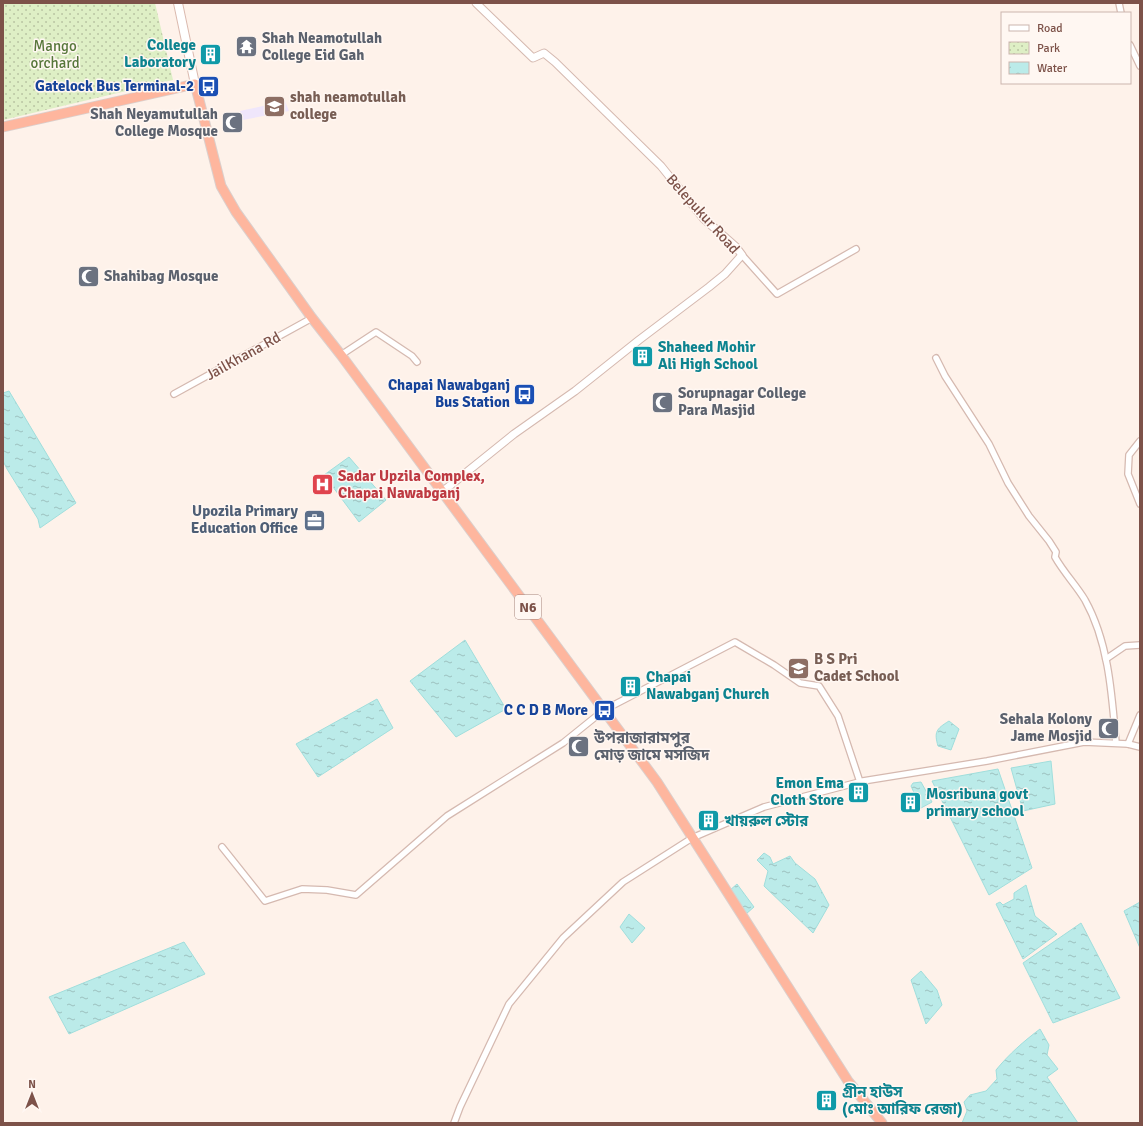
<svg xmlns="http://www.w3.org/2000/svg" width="1143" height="1126" font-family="Signika,'Noto Sans Bengali',sans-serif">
	<defs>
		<pattern id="park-dots" width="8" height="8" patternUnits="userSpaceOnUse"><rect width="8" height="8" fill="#deefc5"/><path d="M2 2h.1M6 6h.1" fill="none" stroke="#b9c4a2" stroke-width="1.8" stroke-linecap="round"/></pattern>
		<pattern id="water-ripples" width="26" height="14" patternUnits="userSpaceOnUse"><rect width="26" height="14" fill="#bbebe9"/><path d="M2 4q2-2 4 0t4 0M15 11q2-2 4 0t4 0" fill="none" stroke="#9dc1bf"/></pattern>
	</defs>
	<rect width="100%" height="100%" fill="#fef2ea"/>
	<path fill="#efe6fb" d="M 285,101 L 289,111 L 243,120 L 240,111 Z"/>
	<path fill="url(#park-dots)" d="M 3,3 L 155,3 L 173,80 L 3,120 Z"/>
	<g fill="url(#water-ripples)" stroke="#a0dedc">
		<path d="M 9,391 L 76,503 L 40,528 L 38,519 L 7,469 L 3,461 L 3,393 Z"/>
		<path d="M 349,457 L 386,500 L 359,522 L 324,475 Z"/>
		<path d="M 465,640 L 506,709 L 456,737 L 410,681 Z"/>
		<path d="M 377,699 L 393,728 L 318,777 L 296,744 Z"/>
		<path d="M 949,721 L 959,729 L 951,750 L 938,746 C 934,732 936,729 949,721 Z"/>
		<path d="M 1051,761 L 1055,804 L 1023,811 L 1011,768 Z"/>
		<path d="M 998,769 L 1032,868 L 989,895 L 932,781 Z"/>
		<path d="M 921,782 L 932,802 L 921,808 L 911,786 L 913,783 Z"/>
		<path d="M 764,853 L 770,857 L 773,864 L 790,856 L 795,863 L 815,879 L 829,905 L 813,933 L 764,886 L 768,871 L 757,860 Z"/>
		<path d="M 737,884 L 754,907 L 746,914 L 729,891 Z"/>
		<path d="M 1026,885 L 1035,916 L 1057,934 L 1023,959 L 996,904 L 1000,902 L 1003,905 L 1014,899 L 1014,893 Z"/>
		<path d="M 1140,902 L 1140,948 L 1124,911 Z"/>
		<path d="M 629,914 L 645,928 L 632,943 L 620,927 Z"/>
		<path d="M 1081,923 L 1120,998 L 1053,1023 L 1023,963 Z"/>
		<path d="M 184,942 L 205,974 L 69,1034 L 49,997 Z"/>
		<path d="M 921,971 L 937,990 L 942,1005 L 926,1024 L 911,980 Z"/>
		<path d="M 1040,1029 L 1049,1045 L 1047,1055 L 1058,1069 L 1047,1077 L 1078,1123 L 962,1123 L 967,1111 L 964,1102 L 970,1095 L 986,1091 L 997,1079 L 996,1070 C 1009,1054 1024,1041 1040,1029 Z"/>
	</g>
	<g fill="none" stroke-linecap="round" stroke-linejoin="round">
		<defs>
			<g id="minor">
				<path d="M 1119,3 L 1121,13"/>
				<path d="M 1130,45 L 1140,66"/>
				<path d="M 742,255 L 777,294 L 856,249"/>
				<path d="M 341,355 L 376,332 L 412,356 L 417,362"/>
				<path d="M 936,358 L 945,376 L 989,444 L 1008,483 L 1029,516 L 1049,541 L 1056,552 L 1055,557 C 1064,573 1076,585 1085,600 C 1109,643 1112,696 1116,743"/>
				<path d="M 174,394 L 312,318"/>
				<path d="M 1140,441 L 1129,455 L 1128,474 L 1140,504"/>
				<path d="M 1106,659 L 1125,646 L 1140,645"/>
				<path d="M 1128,744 L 1140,715"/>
				<path d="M 222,847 L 265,901 L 302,889 L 327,890 L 356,895 L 447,816 L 563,743 L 604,710 L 735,642 L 774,665 L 800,683 L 819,686 L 838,716 L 860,782"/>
				<path d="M 454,1123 L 460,1107 L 509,1004 L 563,938 L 623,882 L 692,838 L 764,807 L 863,781 L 987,761 L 1084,742 L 1128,744 L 1140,747"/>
			</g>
			<path id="tertiary" d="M 442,492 L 514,434 L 575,391 L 639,340 L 709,287 L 725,274 L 742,255 L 736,247 L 703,218 L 661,166 L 555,62 L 544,53 L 533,58 L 476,3"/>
			<path id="secondary" d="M 178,3 L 195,84"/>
			<path id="trunk" d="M 3,127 L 195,84 L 221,186 L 236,212 L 312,318 L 341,355 L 657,782 L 848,1081 L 882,1123"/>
		</defs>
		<use href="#minor" stroke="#d5b9b0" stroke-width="8"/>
		<use href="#tertiary" stroke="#d5b9b0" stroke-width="9"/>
		<use href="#secondary" stroke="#dbbaaf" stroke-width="10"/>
		<use href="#trunk" stroke="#dbcfcc" stroke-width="11"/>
		<use href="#minor" stroke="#fff" stroke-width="5.5"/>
		<use href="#tertiary" stroke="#fff" stroke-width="7"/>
		<use href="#secondary" stroke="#fff" stroke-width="8"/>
		<use href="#trunk" stroke="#feb69e" stroke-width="9"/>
	</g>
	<defs>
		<symbol id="temple-square" viewBox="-11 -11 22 22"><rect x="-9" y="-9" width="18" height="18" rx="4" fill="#6b7280" stroke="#fff7f2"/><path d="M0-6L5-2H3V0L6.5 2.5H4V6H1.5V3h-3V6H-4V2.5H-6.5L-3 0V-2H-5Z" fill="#fff"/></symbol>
		<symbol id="building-square" viewBox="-11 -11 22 22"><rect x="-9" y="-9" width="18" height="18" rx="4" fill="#0f9aa8" stroke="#fff7f2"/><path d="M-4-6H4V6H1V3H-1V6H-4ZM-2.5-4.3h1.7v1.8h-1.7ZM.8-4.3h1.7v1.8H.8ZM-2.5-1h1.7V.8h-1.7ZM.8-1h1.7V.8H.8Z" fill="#fff"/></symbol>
		<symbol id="bus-square" viewBox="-11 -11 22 22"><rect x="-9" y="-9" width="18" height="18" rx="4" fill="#1a4fb4" stroke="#fff7f2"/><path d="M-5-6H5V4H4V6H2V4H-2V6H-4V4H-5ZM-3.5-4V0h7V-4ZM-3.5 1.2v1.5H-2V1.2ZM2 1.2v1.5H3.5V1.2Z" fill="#fff"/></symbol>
		<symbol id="university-square" viewBox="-11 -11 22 22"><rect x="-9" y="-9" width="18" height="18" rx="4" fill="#8d6e63" stroke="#fff7f2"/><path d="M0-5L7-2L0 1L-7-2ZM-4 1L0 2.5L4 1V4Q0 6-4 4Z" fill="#fff"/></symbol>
		<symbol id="mosque-square" viewBox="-11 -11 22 22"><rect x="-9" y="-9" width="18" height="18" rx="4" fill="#6b7280" stroke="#fff7f2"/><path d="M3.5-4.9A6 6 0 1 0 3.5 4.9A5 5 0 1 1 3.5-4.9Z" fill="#fff"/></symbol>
		<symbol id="hospital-square" viewBox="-11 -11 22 22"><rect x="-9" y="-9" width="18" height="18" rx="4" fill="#e0444e" stroke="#fff7f2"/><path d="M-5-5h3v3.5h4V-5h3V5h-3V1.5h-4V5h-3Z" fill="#fff"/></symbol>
		<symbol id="office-square" viewBox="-11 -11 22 22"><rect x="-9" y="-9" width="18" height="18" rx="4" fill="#5c6f8a" stroke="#fff7f2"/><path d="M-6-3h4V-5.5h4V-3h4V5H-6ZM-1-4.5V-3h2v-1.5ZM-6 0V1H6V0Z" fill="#fff"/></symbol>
		<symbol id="school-square" viewBox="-11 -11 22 22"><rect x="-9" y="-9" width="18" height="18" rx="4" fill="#8d6e63" stroke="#fff7f2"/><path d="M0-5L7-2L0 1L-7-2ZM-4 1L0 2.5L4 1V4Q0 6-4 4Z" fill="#fff"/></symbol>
	</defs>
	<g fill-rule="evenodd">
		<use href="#temple-square" x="234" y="34" width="25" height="25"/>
		<use href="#building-square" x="198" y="42" width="25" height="25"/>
		<use href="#bus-square" x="196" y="74" width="25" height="25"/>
		<use href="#university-square" x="262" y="94" width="25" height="25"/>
		<use href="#mosque-square" x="220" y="110" width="25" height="25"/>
		<use href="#mosque-square" x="76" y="264" width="25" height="25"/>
		<use href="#building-square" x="630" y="344" width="25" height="25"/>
		<use href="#bus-square" x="512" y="382" width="25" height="25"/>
		<use href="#mosque-square" x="650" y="390" width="25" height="25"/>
		<use href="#hospital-square" x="310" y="472" width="25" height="25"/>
		<use href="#office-square" x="302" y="508" width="25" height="25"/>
		<use href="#school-square" x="786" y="656" width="25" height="25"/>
		<use href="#building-square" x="618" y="674" width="25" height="25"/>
		<use href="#bus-square" x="592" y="698" width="25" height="25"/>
		<use href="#mosque-square" x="1096" y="716" width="25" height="25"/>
		<use href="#mosque-square" x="566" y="734" width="25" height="25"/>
		<use href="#building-square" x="846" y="780" width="25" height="25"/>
		<use href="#building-square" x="898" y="790" width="25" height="25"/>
		<use href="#building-square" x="696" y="808" width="25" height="25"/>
		<use href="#building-square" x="814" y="1088" width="25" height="25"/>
	</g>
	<g text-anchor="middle" stroke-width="3" stroke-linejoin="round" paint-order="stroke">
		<rect fill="#fff7f2" stroke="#a4847c" stroke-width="1" x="515" y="595" width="26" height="24" rx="3"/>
		<g font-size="14" font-weight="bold" fill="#7d5249">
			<text x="528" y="612">N6</text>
		</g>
		<g font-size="15" font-weight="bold" fill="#5b616d" stroke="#fff7f2" text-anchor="start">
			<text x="262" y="43">Shah Neamotullah<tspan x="262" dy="17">College Eid Gah</tspan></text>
			<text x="218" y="119" text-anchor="end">Shah Neyamutullah<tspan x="218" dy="17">College Mosque</tspan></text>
			<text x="104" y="281">Shahibag Mosque</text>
			<text x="678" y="398">Sorupnagar College<tspan x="678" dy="17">Para Masjid</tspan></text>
			<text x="1092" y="724" text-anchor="end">Sehala Kolony<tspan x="1092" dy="17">Jame Mosjid</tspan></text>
			<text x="594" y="743">উপরাজারামপুর<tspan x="594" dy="17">মোড় জামে মসজিদ</tspan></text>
		</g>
		<g font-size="15" font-weight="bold" fill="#0d838f" stroke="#fff7f2" text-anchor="start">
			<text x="196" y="50" text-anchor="end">College<tspan x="196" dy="17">Laboratory</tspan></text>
			<text x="658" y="352">Shaheed Mohir<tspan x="658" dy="17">Ali High School</tspan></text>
			<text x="646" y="682">Chapai<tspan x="646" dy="17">Nawabganj Church</tspan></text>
			<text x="844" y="788" text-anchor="end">Emon Ema<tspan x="844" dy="17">Cloth Store</tspan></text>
			<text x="926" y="799">Mosribuna govt<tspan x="926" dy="17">primary school</tspan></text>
			<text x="724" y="826">খায়রুল স্টোর</text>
			<text x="842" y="1097">গ্রীন হাউস<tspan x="842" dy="17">(মোঃ আরিফ রেজা)</tspan></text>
		</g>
		<g font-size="15" fill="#57773a" stroke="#fff7f2">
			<text x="55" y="51">Mango<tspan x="55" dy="17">orchard</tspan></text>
		</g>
		<g font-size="15" font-weight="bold" fill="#164399" stroke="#fff7f2" text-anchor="end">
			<text x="194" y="91">Gatelock Bus Terminal-2</text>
			<text x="510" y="390">Chapai Nawabganj<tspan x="510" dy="17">Bus Station</tspan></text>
			<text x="588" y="715">C C D B More</text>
		</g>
		<g font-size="15" font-weight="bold" fill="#785e54" stroke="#fff7f2" text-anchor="start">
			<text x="290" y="102">shah neamotullah<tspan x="290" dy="17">college</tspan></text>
			<text x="814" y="664">B S Pri<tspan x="814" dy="17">Cadet School</tspan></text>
		</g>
		<g font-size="15" fill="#7d5249" stroke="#fff7f2">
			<text transform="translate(703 214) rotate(48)" y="5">Belepukur Road</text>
			<text transform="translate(243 356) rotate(-29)" y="5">JailKhana Rd</text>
		</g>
		<g font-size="15" font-weight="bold" fill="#be3a42" stroke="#fff7f2" text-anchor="start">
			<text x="338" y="481">Sadar Upzila Complex,<tspan x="338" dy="17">Chapai Nawabganj</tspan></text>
		</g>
		<g font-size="15" font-weight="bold" fill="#4e5e75" stroke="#fff7f2" text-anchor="end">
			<text x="298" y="516">Upozila Primary<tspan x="298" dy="17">Education Office</tspan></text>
		</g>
	</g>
	<rect width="1143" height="1126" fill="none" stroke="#7d5249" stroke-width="8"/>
	<rect x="1001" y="12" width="130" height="72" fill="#fff7f2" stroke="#cbb5ae"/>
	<rect x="1009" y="25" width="20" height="6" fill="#ffffff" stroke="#cbb5ae"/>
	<text x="1037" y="32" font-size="12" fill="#7d5249">Road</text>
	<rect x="1009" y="42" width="20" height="12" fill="url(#park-dots)" stroke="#cbb5ae"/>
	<text x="1037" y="52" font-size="12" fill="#7d5249">Park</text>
	<rect x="1009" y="62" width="20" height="12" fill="url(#water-ripples)" stroke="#cbb5ae"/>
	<text x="1037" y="72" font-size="12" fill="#7d5249">Water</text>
	<g transform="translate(32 1094)" stroke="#fff7f2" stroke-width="3" paint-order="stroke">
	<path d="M0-3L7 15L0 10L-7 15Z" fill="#7d5249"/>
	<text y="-6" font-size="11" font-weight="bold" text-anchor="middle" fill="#7d5249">N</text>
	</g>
</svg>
